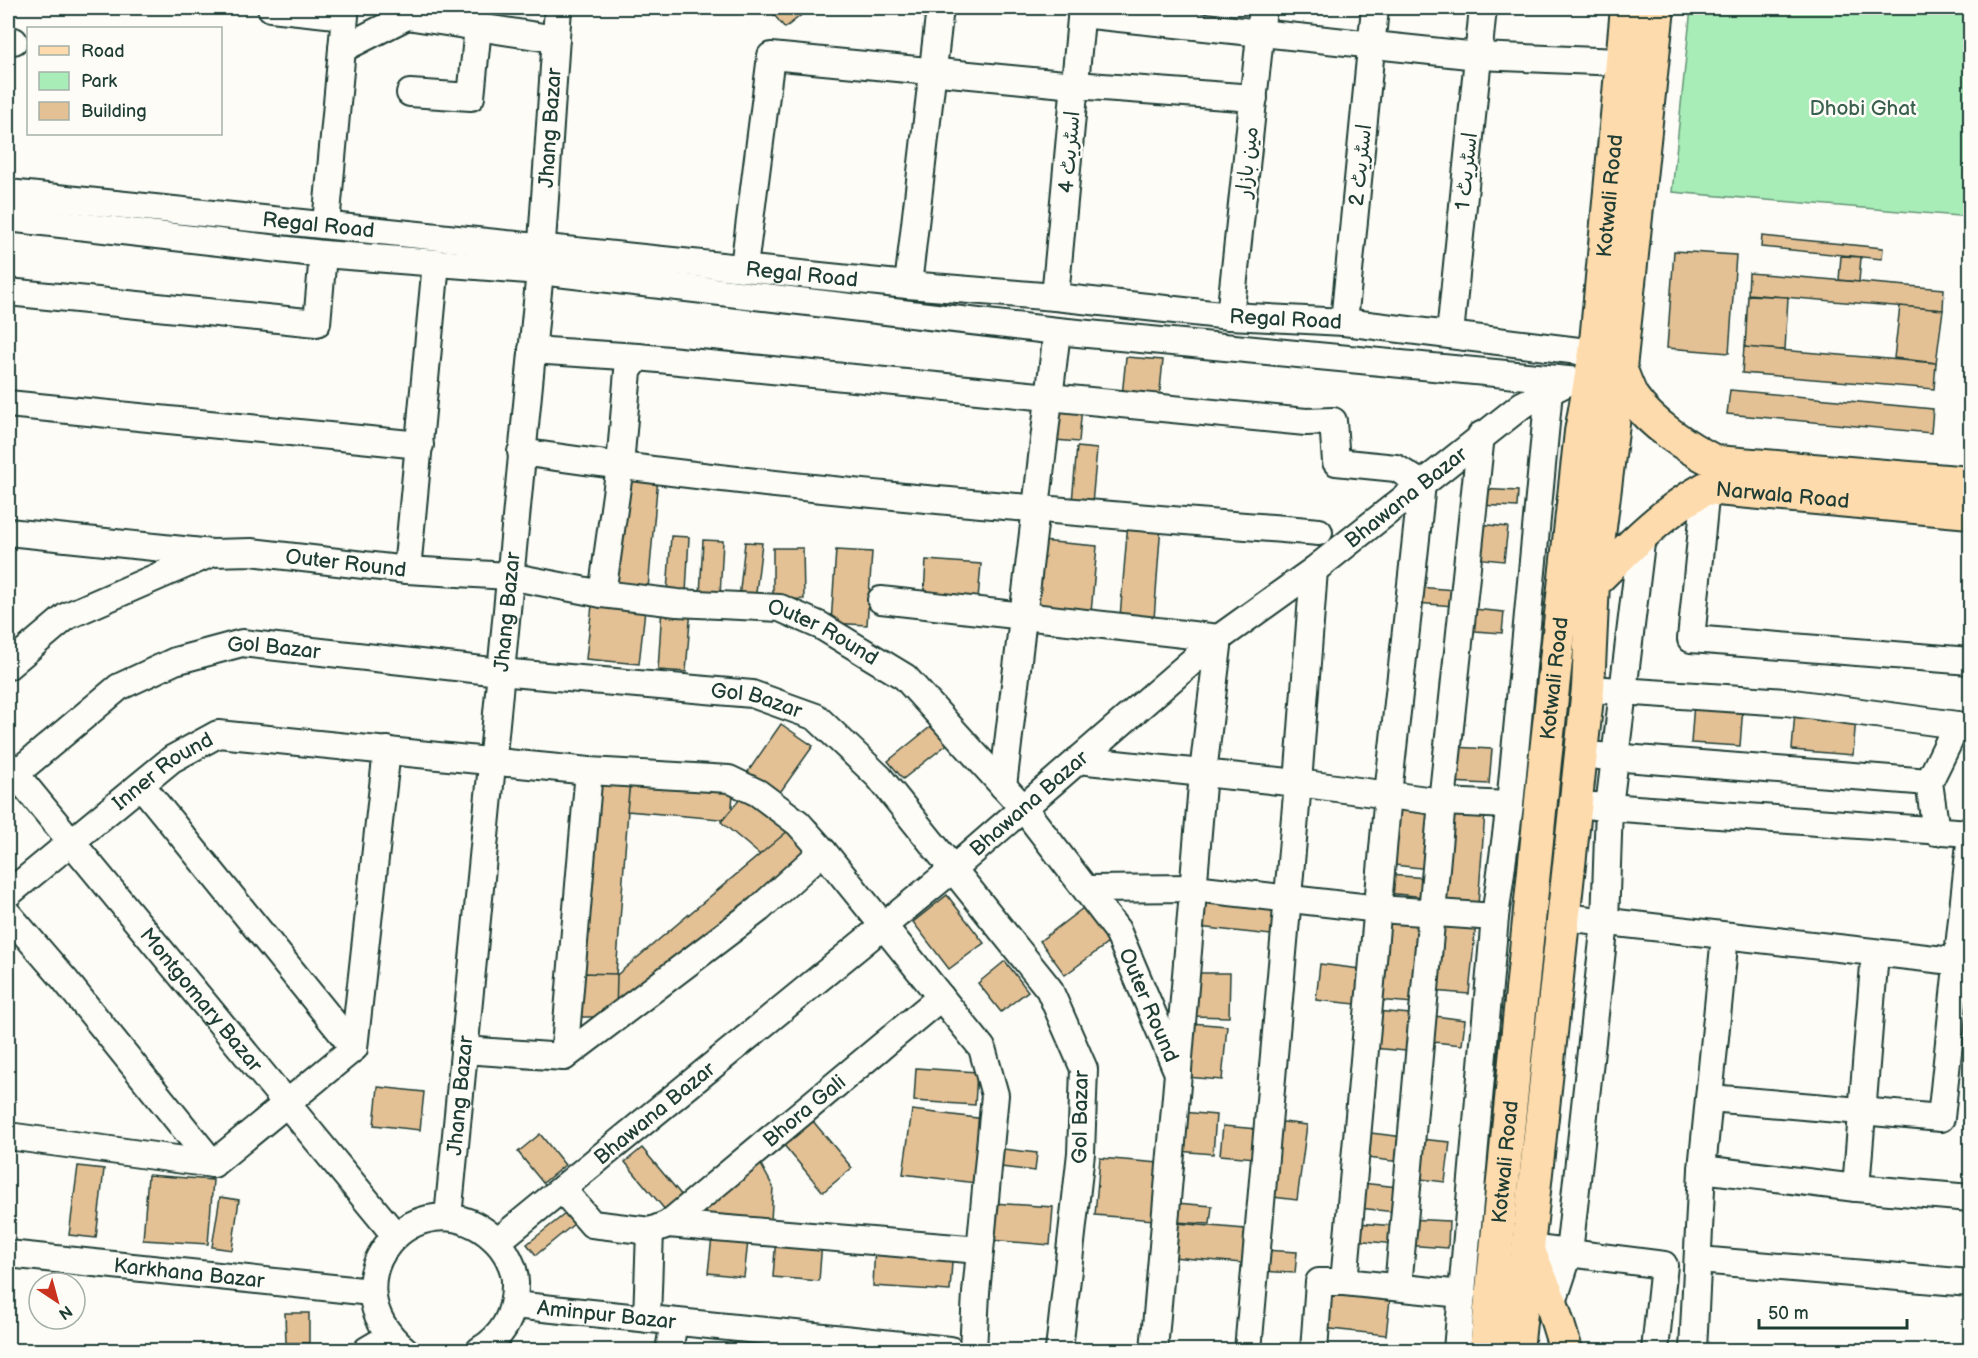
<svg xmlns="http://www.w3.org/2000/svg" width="1978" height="1358" font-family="'Balsamiq Sans','Playpen Sans Arabic',sans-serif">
	<rect width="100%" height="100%" fill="#fdfcf7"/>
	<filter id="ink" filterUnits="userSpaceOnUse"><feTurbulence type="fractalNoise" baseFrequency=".0167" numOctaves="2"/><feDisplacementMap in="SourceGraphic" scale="12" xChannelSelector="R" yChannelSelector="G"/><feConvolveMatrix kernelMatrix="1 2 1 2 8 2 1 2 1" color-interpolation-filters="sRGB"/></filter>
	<g filter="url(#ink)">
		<path fill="#a8ecb7" stroke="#649476" stroke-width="1.5" d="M 1691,8 L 1970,8 L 1970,217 L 1672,192 Z"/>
		<g fill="#e4c095" stroke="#1f3d34" stroke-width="1.5">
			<path d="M 778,8 L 810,8 L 785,28 L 774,15 Z"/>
			<path d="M 1762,236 L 1883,248 L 1882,259 L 1761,247 Z"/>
			<path d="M 1674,251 L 1736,255 L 1729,353 L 1667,348 Z"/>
			<path d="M 1841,256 L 1861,257 L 1859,282 L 1839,280 Z"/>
			<path d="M 1749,273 L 1944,289 L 1943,310 L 1748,294 Z"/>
			<path d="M 1748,295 L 1788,297 L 1785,350 L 1745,348 Z"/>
			<path d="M 1900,306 L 1943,310 L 1936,363 L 1894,358 Z"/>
			<path d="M 1744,347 L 1936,363 L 1934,389 L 1742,373 Z"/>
			<path d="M 1126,357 L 1163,360 L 1159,400 L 1122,396 Z"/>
			<path d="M 1730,390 L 1933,409 L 1931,433 L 1727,414 Z"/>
			<path d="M 1057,403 L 1082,405 L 1079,442 L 1055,440 Z"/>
			<path d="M 1077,447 L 1097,449 L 1092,504 L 1072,502 Z"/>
			<path d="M 622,473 L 658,477 L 648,589 L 613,586 Z"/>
			<path d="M 1480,489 L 1518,491 L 1517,507 L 1479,505 Z"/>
			<path d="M 1128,522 L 1161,524 L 1154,619 L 1120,617 Z"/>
			<path d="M 1469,523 L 1508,527 L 1504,561 L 1465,557 Z"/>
			<path d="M 671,536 L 689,537 L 686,593 L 667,592 Z"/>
			<path d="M 703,540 L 723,541 L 720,596 L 700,595 Z"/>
			<path d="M 1041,541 L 1097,546 L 1091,613 L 1034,608 Z"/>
			<path d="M 745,542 L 762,543 L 755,601 L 739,599 Z"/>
			<path d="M 773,548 L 803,548 L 804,599 L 773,600 Z"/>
			<path d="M 836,550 L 872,552 L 867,625 L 831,623 Z"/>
			<path d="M 926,560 L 981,564 L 978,599 L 924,594 Z"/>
			<path d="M 1417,587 L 1455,590 L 1454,606 L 1416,603 Z"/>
			<path d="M 593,596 L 646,601 L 639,664 L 586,659 Z"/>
			<path d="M 662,607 L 691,608 L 686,672 L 658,670 Z"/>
			<path d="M 1463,608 L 1504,612 L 1502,633 L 1461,630 Z"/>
			<path d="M 1694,703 L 1743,706 L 1740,746 L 1691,743 Z"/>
			<path d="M 1795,711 L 1856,716 L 1853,755 L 1792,750 Z"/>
			<path d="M 935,723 L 950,742 L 903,779 L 888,761 Z"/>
			<path d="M 781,724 L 813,746 L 776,798 L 745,776 Z"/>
			<path d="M 1452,747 L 1492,749 L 1489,784 L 1450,782 Z"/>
			<path d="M 592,781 L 630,783 L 616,975 L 579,973 Z"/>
			<path d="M 630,783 L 733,793 L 731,820 L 627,811 Z"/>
			<path d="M 745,793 L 789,830 L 765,859 L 721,822 Z"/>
			<path d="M 1393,800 L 1436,805 L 1429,869 L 1386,864 Z"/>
			<path d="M 1447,809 L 1485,812 L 1478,905 L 1440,902 Z"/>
			<path d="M 789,830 L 809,854 L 607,1024 L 587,1000 Z"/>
			<path d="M 1389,875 L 1427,878 L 1425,897 L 1387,893 Z"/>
			<path d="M 1201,892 L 1275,900 L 1271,935 L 1198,927 Z"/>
			<path d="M 947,895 L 984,943 L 949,969 L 913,922 Z"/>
			<path d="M 1087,905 L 1112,940 L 1065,975 L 1040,941 Z"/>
			<path d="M 1383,915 L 1420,918 L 1414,1003 L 1377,1000 Z"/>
			<path d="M 1439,919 L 1476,922 L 1469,994 L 1432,991 Z"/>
			<path d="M 1005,961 L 1028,991 L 1001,1012 L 978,983 Z"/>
			<path d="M 1320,964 L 1360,969 L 1356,1004 L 1316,1000 Z"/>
			<path d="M 580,973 L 617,974 L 616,1017 L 579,1017 Z"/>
			<path d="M 1193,973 L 1230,973 L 1229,1017 L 1192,1016 Z"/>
			<path d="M 1376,1011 L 1410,1014 L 1406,1051 L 1372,1048 Z"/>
			<path d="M 1427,1015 L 1465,1020 L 1462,1045 L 1424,1041 Z"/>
			<path d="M 1191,1023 L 1227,1026 L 1222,1080 L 1186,1077 Z"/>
			<path d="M 916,1068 L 977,1072 L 975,1105 L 914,1101 Z"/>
			<path d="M 378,1087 L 424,1092 L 420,1130 L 374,1125 Z"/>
			<path d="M 912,1110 L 985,1119 L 976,1183 L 903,1174 Z"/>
			<path d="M 1182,1112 L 1216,1115 L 1213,1154 L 1178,1151 Z"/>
			<path d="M 812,1120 L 852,1168 L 823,1192 L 783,1144 Z"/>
			<path d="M 1275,1121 L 1307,1125 L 1297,1200 L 1265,1196 Z"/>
			<path d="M 1223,1126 L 1258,1129 L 1256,1158 L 1220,1155 Z"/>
			<path d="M 1362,1132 L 1404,1137 L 1401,1162 L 1359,1157 Z"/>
			<path d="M 540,1134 L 565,1165 L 543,1183 L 518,1152 Z"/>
			<path d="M 1409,1138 L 1450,1142 L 1445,1182 L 1404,1177 Z"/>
			<path d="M 642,1148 L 683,1197 L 666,1211 L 625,1162 Z"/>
			<path d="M 994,1148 L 1037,1153 L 1035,1171 L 992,1166 Z"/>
			<path d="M 1100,1158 L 1159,1163 L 1154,1220 L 1095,1215 Z"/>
			<path d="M 758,1159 L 773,1187 L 771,1220 L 697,1213 Z"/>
			<path d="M 78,1166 L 104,1169 L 96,1238 L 69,1235 Z"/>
			<path d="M 148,1175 L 213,1180 L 208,1244 L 143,1240 Z"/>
			<path d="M 1352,1182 L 1398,1187 L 1395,1212 L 1350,1207 Z"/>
			<path d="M 220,1197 L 239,1200 L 232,1250 L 212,1247 Z"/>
			<path d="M 993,1203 L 1053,1207 L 1050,1245 L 990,1240 Z"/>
			<path d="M 1176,1203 L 1212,1206 L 1210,1224 L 1175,1222 Z"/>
			<path d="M 565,1214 L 574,1224 L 536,1255 L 527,1244 Z"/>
			<path d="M 1407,1219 L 1449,1221 L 1448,1248 L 1405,1245 Z"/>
			<path d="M 1176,1223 L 1245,1229 L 1242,1263 L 1172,1257 Z"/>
			<path d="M 1357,1223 L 1396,1226 L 1395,1244 L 1355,1240 Z"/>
			<path d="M 713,1228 L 749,1232 L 744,1277 L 708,1273 Z"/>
			<path d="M 776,1237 L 822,1241 L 819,1281 L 773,1277 Z"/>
			<path d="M 875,1244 L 953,1248 L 950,1291 L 873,1286 Z"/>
			<path d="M 1261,1250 L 1297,1252 L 1295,1273 L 1259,1271 Z"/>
			<path d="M 1326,1292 L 1390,1299 L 1386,1335 L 1322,1328 Z"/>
			<path d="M 285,1313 L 309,1313 L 309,1343 L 286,1343 Z"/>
		</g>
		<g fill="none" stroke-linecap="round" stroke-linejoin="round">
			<defs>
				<g id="minor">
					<path d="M 271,8 L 345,16 L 326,224"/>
					<path d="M 1081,14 L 1478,56 L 1620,62"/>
					<path d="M 8,40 L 14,41"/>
					<path d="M 342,49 L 407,16 L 556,39"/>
					<path d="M 410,93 L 471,97 L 478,27"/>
					<path id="s1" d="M 8,193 L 908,285 L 1055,297 L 1230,316 L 1344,322 L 1595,353"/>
					<path d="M 8,218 L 323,254 L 540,271 L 1057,331 L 1589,382"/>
					<path d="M 744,267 L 771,56 L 1075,85 L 1254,98"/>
					<path d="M 908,285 L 940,8"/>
					<path d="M 8,292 L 317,323 L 323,254"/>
					<path d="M 1055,297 L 1082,8"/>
					<path d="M 1230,316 L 1263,8"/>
					<path d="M 1344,322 L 1375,8"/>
					<path d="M 1450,334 L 1483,8"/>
					<path d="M 532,350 L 638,357 L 1306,422 L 1333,421 L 1336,462 L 1396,468 L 1422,484 L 1388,794 L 1344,1282"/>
					<path d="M 8,404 L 420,445"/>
					<path d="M 521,452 C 784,491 1054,510 1319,532"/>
					<path d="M 1706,488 L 1691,639 L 1970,661"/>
					<path d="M 8,532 L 212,553"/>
					<path d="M 407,570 L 436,263"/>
					<path d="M 602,594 L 620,466 L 628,371 L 638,357"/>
					<path d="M 881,600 L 1219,638 L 1203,773 L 1178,1070"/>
					<path id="s2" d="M 8,666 L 67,616 L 212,553 L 251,552 L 407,570 L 509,576 L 602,594 L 677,603 L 780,608 L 821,626 L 905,677 L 1024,809 L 1117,930 L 1178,1073 L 1154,1350"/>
					<path d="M 1605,690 L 1786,702 L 1957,725"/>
					<path d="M 1599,756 L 1929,782 L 1957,725 L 1970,727"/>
					<path d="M 1078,760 L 1298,783 L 1442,802 L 1510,805"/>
					<path id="s3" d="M 8,765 L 395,1235"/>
					<path id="s4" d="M 8,780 L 119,687 L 175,661 L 242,643 L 500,672 L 752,694 L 816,717 L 879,777 L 1049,989 L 1084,1069 L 1081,1153 L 1059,1350"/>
					<path d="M 1929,782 L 1936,832"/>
					<path d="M 141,785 L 354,1048"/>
					<path d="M 1003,786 L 1057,331"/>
					<path d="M 1594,806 L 1970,833"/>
					<path d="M 1086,889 L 1194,888 L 1379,909 L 1495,917"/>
					<path id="s5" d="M 8,894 L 172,759 L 218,734 L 589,771 L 729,779 L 758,793 L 798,823 L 823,851 L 982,1048 L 995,1095 L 976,1293 L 973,1350"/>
					<path d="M 8,914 L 65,980 L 213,1164"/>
					<path d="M 1564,917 L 1970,963"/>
					<path d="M 464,1050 L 564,1057 L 759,909 L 823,851"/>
					<path d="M 564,1057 L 589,771"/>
					<path d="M 1710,1098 L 1941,1118 L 1970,843"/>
					<path d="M 8,1136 L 213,1164 L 354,1048 L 387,750"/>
					<path d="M 1702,1169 L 1856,1188 L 1875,953"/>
					<path d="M 1856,1188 L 1970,1198"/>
					<path d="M 562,1189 L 592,1224 L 650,1231 L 668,1224 L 980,1250"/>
					<path id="s6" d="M 448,1217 L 540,271 L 558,8"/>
					<path id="s7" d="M 668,1224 L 941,997"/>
					<path id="s8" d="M 498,1241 L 953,869 L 1219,638 L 1314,570 L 1522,405 L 1570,381"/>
					<path d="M 1528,1248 L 1569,1253 L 1605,922 L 1609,807 L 1642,535"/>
					<path id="s9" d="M 8,1254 L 371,1292"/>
					<path d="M 1699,1260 L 1970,1283"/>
					<path d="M 1398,1287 L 1442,802 L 1481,435"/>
					<path id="s10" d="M 514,1305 L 950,1350"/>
					<path d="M 1552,1305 L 1569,1253 L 1664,1265 L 1655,1350"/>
					<path d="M 647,1319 L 650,1231"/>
					<path d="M 367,1350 L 389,1337"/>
					<path d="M 405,1350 C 321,1280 417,1173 492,1237 C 505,1248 516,1268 515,1285 C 515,1313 504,1336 480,1350"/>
					<path d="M 669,1350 L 674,1323"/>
					<path d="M 1248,1350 L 1298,783 L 1314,570"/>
					<path d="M 1314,1350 L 1319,1282 L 1344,1282 L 1462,1294"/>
					<path d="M 1457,1350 L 1495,917 L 1510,805 L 1549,391"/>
					<path d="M 1693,1350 L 1702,1169 L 1725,936"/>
				</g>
				<g id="major">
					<path d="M 1620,368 C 1624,377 1628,390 1633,398 C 1651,424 1688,448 1716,462 L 1970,483"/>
					<path id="s11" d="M 1593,583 C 1628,548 1662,512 1706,488 L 1970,512"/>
					<path d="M 1528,1249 L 1552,1305 L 1566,1350"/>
					<path id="s12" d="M 1486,1350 L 1545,761 L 1581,432 L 1595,353 L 1627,8"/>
					<path d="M 1517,1350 L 1588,688 L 1593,583 L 1620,368 L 1658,8"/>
				</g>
			</defs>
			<use href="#minor" stroke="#1f3d34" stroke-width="30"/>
			<use href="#major" stroke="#1f3d34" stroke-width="36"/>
			<use href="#minor" stroke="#fdfcf7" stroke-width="26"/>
			<use href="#major" stroke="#fedbac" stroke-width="32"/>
		</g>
	</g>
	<g text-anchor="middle" stroke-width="5" stroke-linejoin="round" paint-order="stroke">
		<g font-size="21" fill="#3a604e" stroke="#fdfcf7">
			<text x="1863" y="115">Dhobi Ghat</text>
		</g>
		<g font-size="21" fill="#1f3d34" stroke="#fdfcf7">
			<text dy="7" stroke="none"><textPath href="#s6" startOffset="1094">Jhang Bazar</textPath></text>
			<text transform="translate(1069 152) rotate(-85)" y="7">اسٹریٹ 4</text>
			<text transform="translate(1247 162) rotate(-84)" y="7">مین بازار</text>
			<text transform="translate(1360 165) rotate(-84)" y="7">اسٹریٹ 2</text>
			<text transform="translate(1466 171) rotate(-84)" y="7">اسٹریٹ 1</text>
			<text dy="7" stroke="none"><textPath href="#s12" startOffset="1161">Kotwali Road</textPath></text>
			<text dy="7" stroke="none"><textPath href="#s1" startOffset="312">Regal Road</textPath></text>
			<text dy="7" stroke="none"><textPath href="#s1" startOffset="798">Regal Road</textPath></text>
			<text dy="7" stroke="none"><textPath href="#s1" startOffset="1284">Regal Road</textPath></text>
			<text dy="7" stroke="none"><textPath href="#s11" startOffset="225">Narwala Road</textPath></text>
			<text dy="7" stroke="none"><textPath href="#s8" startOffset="1174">Bhawana Bazar</textPath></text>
			<text dy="7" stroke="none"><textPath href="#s2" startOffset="370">Outer Round</textPath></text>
			<text dy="7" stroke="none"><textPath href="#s6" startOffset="608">Jhang Bazar</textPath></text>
			<text dy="7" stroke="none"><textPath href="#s2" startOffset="856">Outer Round</textPath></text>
			<text dy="7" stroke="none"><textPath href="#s4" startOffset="308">Gol Bazar</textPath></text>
			<text dy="7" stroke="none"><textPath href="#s12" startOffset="675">Kotwali Road</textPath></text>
			<text dy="7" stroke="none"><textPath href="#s4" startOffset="794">Gol Bazar</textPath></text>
			<text dy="7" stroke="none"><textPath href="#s5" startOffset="198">Inner Round</textPath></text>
			<text dy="7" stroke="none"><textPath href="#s8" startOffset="688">Bhawana Bazar</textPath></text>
			<text dy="7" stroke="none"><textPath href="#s3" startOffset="304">Montgomary Bazar</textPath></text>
			<text dy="7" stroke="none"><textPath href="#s2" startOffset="1362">Outer Round</textPath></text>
			<text dy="7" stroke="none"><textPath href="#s6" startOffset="122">Jhang Bazar</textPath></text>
			<text dy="7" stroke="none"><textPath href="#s7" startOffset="177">Bhora Gali</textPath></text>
			<text dy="7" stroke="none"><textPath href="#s8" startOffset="202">Bhawana Bazar</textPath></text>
			<text transform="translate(1080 1117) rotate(-89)" y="7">Gol Bazar</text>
			<text dy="7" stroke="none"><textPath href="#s12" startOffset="189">Kotwali Road</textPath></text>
			<text dy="7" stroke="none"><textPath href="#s9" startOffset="182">Karkhana Bazar</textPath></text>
			<text dy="7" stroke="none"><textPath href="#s10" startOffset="93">Aminpur Bazar</textPath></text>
		</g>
	</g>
	<rect width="1978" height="1358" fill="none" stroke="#fdfcf7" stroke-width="30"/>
	<rect x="15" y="15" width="1948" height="1328" fill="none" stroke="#1f3d34" stroke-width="2" filter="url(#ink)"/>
	<rect x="27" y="27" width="195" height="108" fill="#fdfcf7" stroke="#a4b0a9" stroke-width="1.5"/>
	<rect x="39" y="46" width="30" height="9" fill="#fedbac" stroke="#a4b0a9" stroke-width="1.5"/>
	<text x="81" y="57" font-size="18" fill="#1f3d34">Road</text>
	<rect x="39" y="72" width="30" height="18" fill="#a8ecb7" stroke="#a4b0a9" stroke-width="1.5"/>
	<text x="81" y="87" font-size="18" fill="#1f3d34">Park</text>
	<rect x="39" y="102" width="30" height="18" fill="#e4c095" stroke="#a4b0a9" stroke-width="1.5"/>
	<text x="81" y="117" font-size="18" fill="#1f3d34">Building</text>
	<g transform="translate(57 1301) rotate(144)"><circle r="28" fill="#fdfcf7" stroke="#a4b0a9" stroke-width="1.5"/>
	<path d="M0-4.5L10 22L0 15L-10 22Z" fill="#c8321e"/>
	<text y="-9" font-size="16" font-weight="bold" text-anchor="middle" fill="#1f3d34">N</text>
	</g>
	<path d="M1759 1319v9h148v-9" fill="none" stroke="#1f3d34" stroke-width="3"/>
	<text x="1768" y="1319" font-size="18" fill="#1f3d34" stroke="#fdfcf7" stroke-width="4.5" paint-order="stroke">50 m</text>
</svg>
